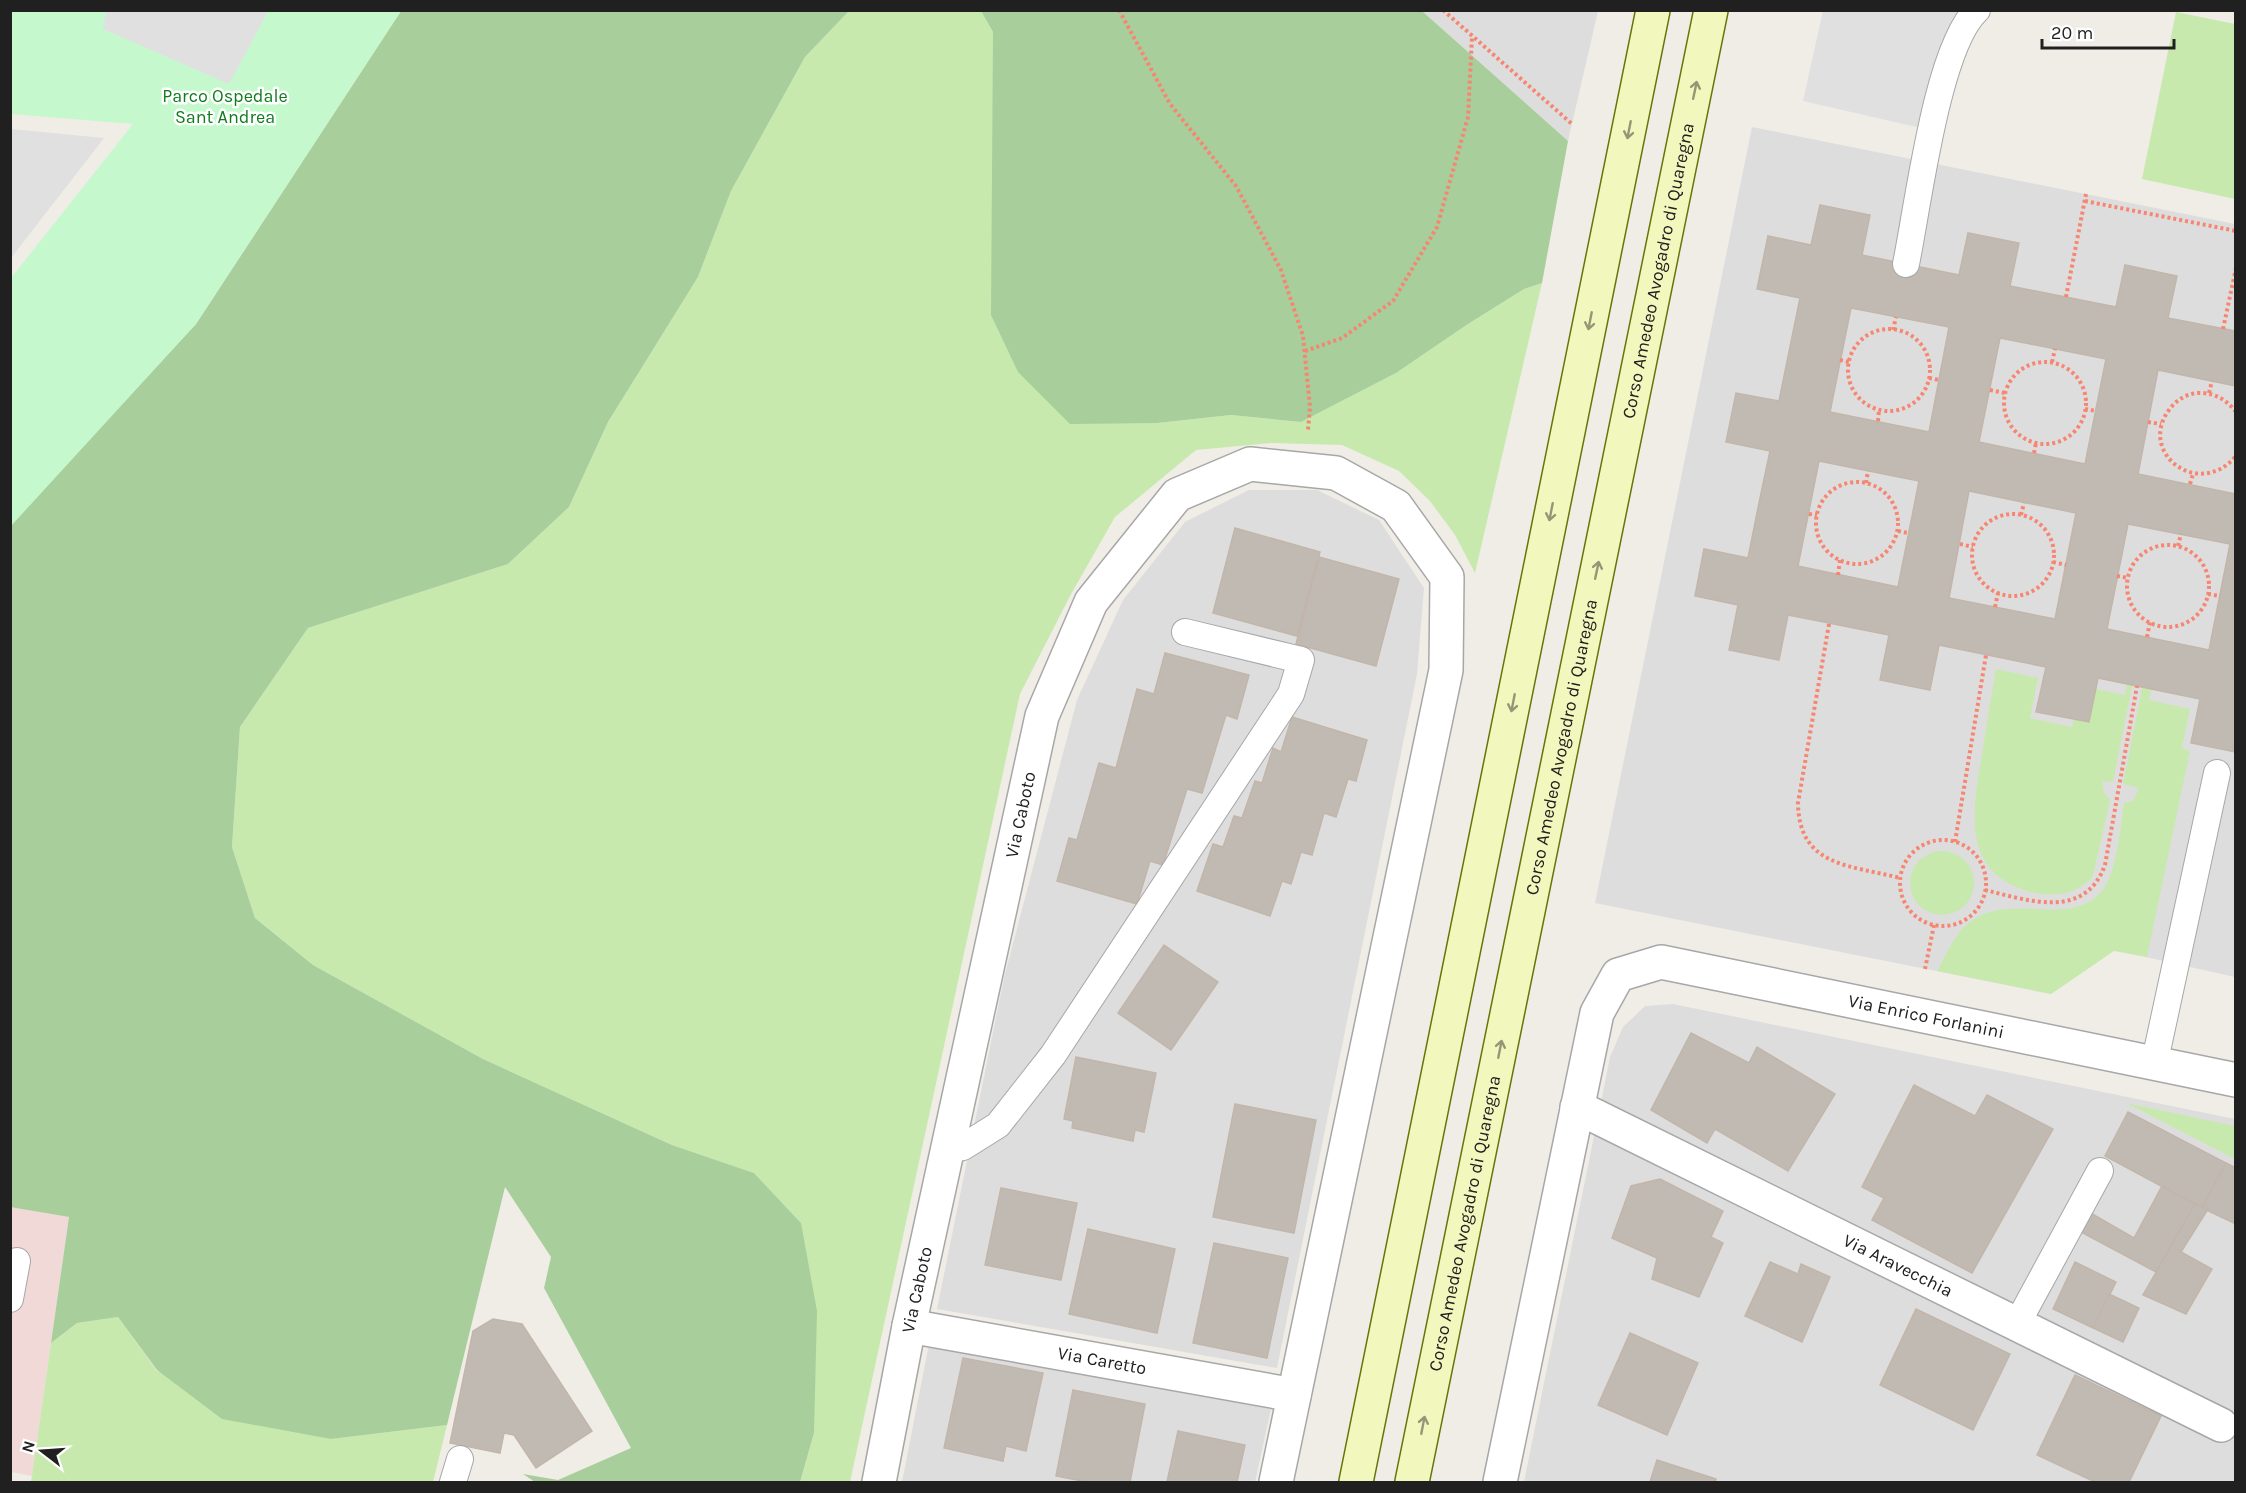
<svg xmlns="http://www.w3.org/2000/svg" width="2246" height="1493" font-family="Karla,sans-serif">
	<rect width="100%" height="100%" fill="#f0ede7"/>
	<g fill="#dedddd">
		<path d="M 1422,11 L 1598,11 L 1568,141 Z"/>
		<path d="M 1752,127 L 2235,224 L 2235,977 L 2114,950 L 2051,994 L 1595,903 Z"/>
		<path d="M 1249,490 L 1317,490 L 1379,520 L 1424,588 L 1417,674 L 1277,1368 L 937,1309 L 1004,978 L 1077,700 L 1123,600 L 1185,522 Z"/>
		<path d="M 1673,1004 L 2235,1119 L 2235,1482 L 1524,1482 L 1610,1057 L 1623,1027 L 1645,1006 Z"/>
		<path d="M 929,1344 L 1271,1409 L 1255,1482 L 902,1482 Z"/>
	</g>
	<path fill="#f0d9d6" d="M 10,1207 L 69,1217 L 32,1476 L 11,1472 Z"/>
	<g fill="#c8e9ae">
		<path d="M 849,11 L 981,11 L 993,32 L 993,145 L 1157,423 L 1231,415 L 1301,422 L 1396,373 L 1468,324 L 1524,289 L 1542,283 L 1475,573 L 1455,535 L 1430,501 L 1399,471 L 1342,445 L 1271,443 L 1196,450 L 1115,517 L 1070,596 L 1020,694 L 850,1482 L 800,1482 L 814,1433 L 801,1223 L 754,1173 L 672,1145 L 483,1059 L 313,965 L 255,918 L 232,847 L 240,727 L 308,628 L 508,564 L 569,507 L 608,422 L 698,277 L 731,191 L 805,57 Z"/>
		<path d="M 2176,12 L 2235,24 L 2235,199 L 2142,179 Z"/>
		<path d="M 2131,666 L 2136,666 L 2113,782 L 2102,781 L 2104,793 L 2110,800 L 2093,876 C 2078,894 2058,897 2035,893 C 1960,876 1972,812 1982,755 C 1986,727 1991,698 1996,669 L 2038,678 L 2030,718 L 2072,727 L 2082,686 L 2125,695 Z"/>
		<path d="M 2146,669 L 2156,671 L 2149,700 L 2190,709 L 2182,748 L 2190,751 L 2147,957 L 2114,951 L 2051,994 L 1937,971 C 1945,957 1952,940 1963,928 C 2004,886 2066,931 2101,892 C 2117,874 2120,827 2124,803 L 2133,801 L 2139,788 L 2123,784 Z"/>
		<circle cx="1942" cy="883" r="32"/>
		<path d="M 2126,1103 L 2235,1126 L 2235,1159 Z"/>
		<path d="M 118,1317 L 157,1371 L 331,1439 L 447,1425 L 433,1482 L 31,1482 L 51,1343 L 77,1323 Z"/>
	</g>
	<g fill="#a8ce9c">
		<path d="M 401,11 L 849,11 L 805,57 L 731,191 L 698,277 L 608,422 L 569,507 L 508,564 L 308,628 L 240,727 L 232,847 L 255,918 L 313,965 L 483,1059 L 672,1145 L 754,1173 L 801,1223 L 817,1311 L 814,1433 L 800,1482 L 535,1482 L 523,1474 L 558,1480 L 631,1448 L 544,1288 L 551,1257 L 505,1187 L 447,1425 L 331,1439 L 222,1419 L 157,1370 L 118,1317 L 77,1323 L 51,1343 L 69,1217 L 10,1207 L 10,524 L 196,324 Z"/>
		<path d="M 981,11 L 1422,11 L 1568,141 L 1542,283 L 1524,289 L 1468,324 L 1396,373 L 1301,422 L 1231,415 L 1157,423 L 1070,424 L 1018,372 L 991,315 L 993,32 Z"/>
	</g>
	<path fill="#c5f8cc" d="M 11,11 L 401,11 L 196,324 L 11,526 L 11,278 L 133,124 L 11,114 Z"/>
	<g fill="#e0e0e0">
		<path d="M 106,11 L 106,10 L 268,11 L 229,84 L 103,29 Z"/>
		<path d="M 1823,11 L 1962,11 L 1934,131 L 1803,101 Z"/>
		<path d="M 11,129 L 104,138 L 11,258 L 10,129 Z"/>
	</g>
	<g fill="#c1bab3" stroke="#c2b5a9" stroke-width="1.5" fill-rule="evenodd">
		<path d="M 1820,205 L 1870,215 L 1862,255 L 1959,275 L 1968,233 L 2019,243 L 2010,286 L 2116,307 L 2125,265 L 2177,276 L 2168,318 L 2236,331 L 2236,386 L 2158,370 L 2138,474 L 2236,494 L 2236,752 L 2191,743 L 2200,699 L 2098,678 L 2089,722 L 2036,712 L 2046,667 L 1939,645 L 1930,690 L 1880,680 L 1889,635 L 1824,622 L 1788,615 L 1779,660 L 1729,650 L 1738,605 L 1695,596 L 1704,549 L 1748,558 L 1759,503 L 1770,451 L 1726,442 L 1736,393 L 1779,401 L 1800,298 L 1757,289 L 1768,236 L 1811,245 ZM 1851,308 L 1949,327 L 1929,432 L 1830,412 ZM 2000,338 L 2106,359 L 2085,464 L 1979,442 ZM 1819,461 L 1919,481 L 1898,587 L 1798,566 ZM 1969,491 L 2076,513 L 2055,619 L 1949,598 ZM 2128,524 L 2230,544 L 2209,650 L 2107,629 Z"/>
		<path d="M 1235,528 L 1320,552 L 1297,636 L 1213,613 Z"/>
		<path d="M 1319,557 L 1399,579 L 1376,666 L 1296,644 Z"/>
		<path d="M 1165,653 L 1249,675 L 1237,719 L 1226,715 L 1202,793 L 1187,789 L 1163,865 L 1150,861 L 1137,904 L 1057,881 L 1069,838 L 1077,840 L 1099,763 L 1116,768 L 1137,689 L 1154,694 Z"/>
		<path d="M 1292,717 L 1367,740 L 1356,781 L 1348,779 L 1336,817 L 1324,813 L 1312,855 L 1301,852 L 1291,884 L 1282,881 L 1270,916 L 1197,891 L 1213,844 L 1223,847 L 1234,816 L 1242,818 L 1255,781 L 1262,783 L 1273,748 L 1281,752 Z"/>
		<path d="M 1164,945 L 1218,982 L 1171,1050 L 1118,1013 Z"/>
		<path d="M 1691,1033 L 1749,1063 L 1757,1047 L 1835,1094 L 1788,1171 L 1715,1129 L 1707,1143 L 1651,1110 Z"/>
		<path d="M 1076,1057 L 1156,1073 L 1144,1132 L 1135,1130 L 1133,1141 L 1072,1128 L 1073,1121 L 1064,1119 Z"/>
		<path d="M 1914,1085 L 1975,1116 L 1987,1095 L 2053,1129 L 1972,1273 L 1872,1220 L 1884,1198 L 1862,1187 Z"/>
		<path d="M 1235,1104 L 1316,1120 L 1294,1233 L 1213,1217 Z"/>
		<path d="M 2128,1112 L 2226,1163 L 2202,1208 L 2105,1156 Z"/>
		<path d="M 2226,1163 L 2236,1168 L 2236,1224 L 2202,1208 Z"/>
		<path d="M 1660,1179 L 1723,1211 L 1711,1237 L 1723,1243 L 1699,1297 L 1652,1279 L 1657,1258 L 1612,1238 L 1631,1186 Z"/>
		<path d="M 2162,1186 L 2195,1204 L 2156,1272 L 2079,1231 L 2089,1212 L 2134,1238 Z"/>
		<path d="M 1001,1188 L 1077,1203 L 1061,1280 L 985,1265 Z"/>
		<path d="M 2195,1204 L 2208,1209 L 2181,1252 L 2212,1269 L 2186,1314 L 2143,1295 Z"/>
		<path d="M 1088,1229 L 1175,1249 L 1157,1333 L 1069,1314 Z"/>
		<path d="M 1214,1243 L 1288,1258 L 1267,1358 L 1193,1343 Z"/>
		<path d="M 1770,1262 L 1798,1274 L 1801,1264 L 1830,1277 L 1802,1342 L 1745,1316 Z"/>
		<path d="M 2075,1262 L 2116,1282 L 2093,1328 L 2053,1309 Z"/>
		<path d="M 2109,1294 L 2139,1308 L 2123,1342 L 2093,1328 Z"/>
		<path d="M 1916,1309 L 2010,1354 L 1973,1430 L 1880,1385 Z"/>
		<path d="M 493,1319 L 522,1324 L 592,1431 L 536,1468 L 514,1435 L 504,1433 L 500,1453 L 450,1443 L 473,1331 Z"/>
		<path d="M 1630,1333 L 1698,1363 L 1667,1435 L 1598,1405 Z"/>
		<path d="M 963,1358 L 1043,1373 L 1026,1451 L 1006,1446 L 1003,1461 L 944,1448 Z"/>
		<path d="M 2075,1375 L 2161,1416 L 2129,1482 L 2095,1482 L 2037,1455 Z"/>
		<path d="M 1073,1390 L 1145,1404 L 1130,1482 L 1087,1482 L 1056,1476 Z"/>
		<path d="M 1178,1431 L 1245,1445 L 1237,1482 L 1167,1482 Z"/>
		<path d="M 1657,1460 L 1716,1479 L 1715,1482 L 1650,1482 Z"/>
	</g>
	<g fill="none" stroke-linecap="round" stroke-linejoin="round">
		<defs>
			<g id="lane">
				<path d="M 1906,264 C 1918,206 1937,47 1977,10"/>
				<path d="M 2154,1065 L 2217,773"/>
				<path d="M 948,1149 L 963,1147 L 998,1125 L 1053,1055 L 1291,694 L 1301,660 L 1185,632"/>
				<path d="M 10,1299 L 17,1261"/>
				<path d="M 2017,1324 L 2100,1171"/>
				<path d="M 453,1482 L 460,1459"/>
			</g>
			<g id="street">
				<path id="s1" d="M 1577,1107 L 2221,1425"/>
				<path id="s2" d="M 909,1326 L 1294,1395"/>
				<path id="s3" d="M 879,1482 L 909,1326 L 1042,716 L 1091,602 L 1177,495 L 1250,464 L 1336,473 L 1396,506 L 1447,577 L 1446,670 L 1276,1482"/>
				<path id="s4" d="M 1500,1482 L 1597,1013 L 1618,975 L 1661,962 L 2236,1080"/>
			</g>
			<g id="secondary">
				<path d="M 1356,1482 L 1653,10"/>
				<path id="s5" d="M 1412,1482 L 1711,10"/>
			</g>
		</defs>
		<use href="#lane" stroke="#a7a7a7" stroke-width="28"/>
		<use href="#street" stroke="#a7a7a7" stroke-width="36"/>
		<use href="#secondary" stroke="#647608" stroke-width="36"/>
		<g stroke="#f68671" stroke-width="4" stroke-dasharray="3 3" stroke-linecap="butt">
			<path d="M 1119,10 L 1170,104 L 1236,186 L 1281,270 L 1303,336 L 1310,407 L 1308,430"/>
			<path d="M 1443,10 L 1572,124"/>
			<path d="M 2085,201 L 2236,231"/>
			<path d="M 2066,297 L 2086,194"/>
			<path d="M 2223,329 L 2236,268"/>
			<circle cx="1889" cy="370" r="41"/>
			<path d="M 1893,330 L 1896,317"/>
			<path d="M 1305,351 L 1342,338 L 1393,301 L 1437,227 L 1468,117 L 1472,37"/>
			<path d="M 1840,360 L 1849,362"/>
			<path d="M 2052,362 L 2055,349"/>
			<circle cx="2045" cy="403" r="41"/>
			<path d="M 1929,378 L 1939,380"/>
			<path d="M 1990,390 L 2005,393"/>
			<path d="M 2209,393 L 2212,381"/>
			<path d="M 2085,409 L 2096,411"/>
			<path d="M 2236,412 C 2227,400 2215,393 2200,393 C 2187,393 2176,400 2169,410 C 2137,453 2199,500 2236,456"/>
			<path d="M 1878,421 L 1879,410"/>
			<path d="M 2148,422 L 2161,424"/>
			<path d="M 2034,453 L 2036,443"/>
			<circle cx="1857" cy="523" r="41"/>
			<path d="M 1866,483 L 1868,471"/>
			<path d="M 2190,484 L 2193,474"/>
			<path d="M 1809,514 L 1817,515"/>
			<circle cx="2013" cy="555" r="41"/>
			<path d="M 2021,515 L 2024,503"/>
			<path d="M 1898,531 L 1908,533"/>
			<path d="M 1960,544 L 1973,547"/>
			<circle cx="2168" cy="586" r="41"/>
			<path d="M 2178,546 L 2181,534"/>
			<path d="M 2053,562 L 2066,565"/>
			<path d="M 1838,575 L 1840,560"/>
			<path d="M 2117,576 L 2128,578"/>
			<path d="M 2208,594 L 2220,596"/>
			<path d="M 1995,607 L 1998,593"/>
			<path d="M 1829,624 L 1798,803 C 1799,867 1850,865 1900,878"/>
			<path d="M 2147,637 L 2150,622"/>
			<circle cx="1943" cy="883" r="43"/>
			<path d="M 1955,842 L 1986,655"/>
			<path d="M 1985,890 C 2030,901 2085,920 2105,865 L 2137,686"/>
			<path d="M 1925,969 L 1934,925"/>
		</g>
		<use href="#lane" stroke="#fff" stroke-width="26"/>
		<use href="#street" stroke="#fff" stroke-width="33"/>
		<use href="#secondary" stroke="#f2f8bd" stroke-width="33"/>
	</g>
	<defs><path id="oneway-shaft" d="M-6 0H5M1.5-3L5.5 0L1.5 3" fill="none" stroke-width="1.6" stroke-linecap="round" stroke-linejoin="round" transform="scale(1.5)"/></defs>
	<g stroke="#949776">
		<use href="#oneway-shaft" transform="translate(1695 90) rotate(-78)"/>
		<use href="#oneway-shaft" transform="translate(1629 130) rotate(101)"/>
		<use href="#oneway-shaft" transform="translate(1590 321) rotate(101)"/>
		<use href="#oneway-shaft" transform="translate(1551 512) rotate(101)"/>
		<use href="#oneway-shaft" transform="translate(1597 570) rotate(-78)"/>
		<use href="#oneway-shaft" transform="translate(1513 703) rotate(101)"/>
		<use href="#oneway-shaft" transform="translate(1500 1049) rotate(-79)"/>
		<use href="#oneway-shaft" transform="translate(1423 1425) rotate(-79)"/>
	</g>
	<g text-anchor="middle" stroke-width="5" stroke-linejoin="round" paint-order="stroke">
		<g font-size="18" fill="#0f7d1e" stroke="#fff">
			<text x="225" y="102">Parco Ospedale<tspan x="225" dy="21">Sant Andrea</tspan></text>
		</g>
		<g font-size="18" fill="#202020" stroke="#fff">
			<text dy="6" stroke="none"><textPath href="#s5" startOffset="1236">Corso Amedeo Avogadro di Quaregna</textPath></text>
			<text dy="6" stroke="none"><textPath href="#s5" startOffset="750">Corso Amedeo Avogadro di Quaregna</textPath></text>
			<text dy="6" stroke="none"><textPath href="#s3" startOffset="682">Via Caboto</textPath></text>
			<text dy="6" stroke="none"><textPath href="#s4" startOffset="838">Via Enrico Forlanini</textPath></text>
			<text dy="6" stroke="none"><textPath href="#s5" startOffset="264">Corso Amedeo Avogadro di Quaregna</textPath></text>
			<text dy="6" stroke="none"><textPath href="#s1" startOffset="358">Via Aravecchia</textPath></text>
			<text dy="6" stroke="none"><textPath href="#s3" startOffset="196">Via Caboto</textPath></text>
			<text dy="6" stroke="none"><textPath href="#s2" startOffset="196">Via Caretto</textPath></text>
		</g>
	</g>
	<rect width="2246" height="1493" fill="none" stroke="#202020" stroke-width="24"/>
	<g transform="translate(42 1451) rotate(287)" stroke="#ffffff" stroke-width="4.5" paint-order="stroke">
	<path d="M0-4.5L10 22L0 15L-10 22Z" fill="#202020"/>
	<text y="-9" font-size="16" font-weight="bold" text-anchor="middle" fill="#202020">N</text>
	</g>
	<path d="M2042 39v9h132v-9" fill="none" stroke="#202020" stroke-width="3"/>
	<text x="2051" y="39" font-size="18" fill="#202020" stroke="#ffffff" stroke-width="4.5" paint-order="stroke">20 m</text>
</svg>
